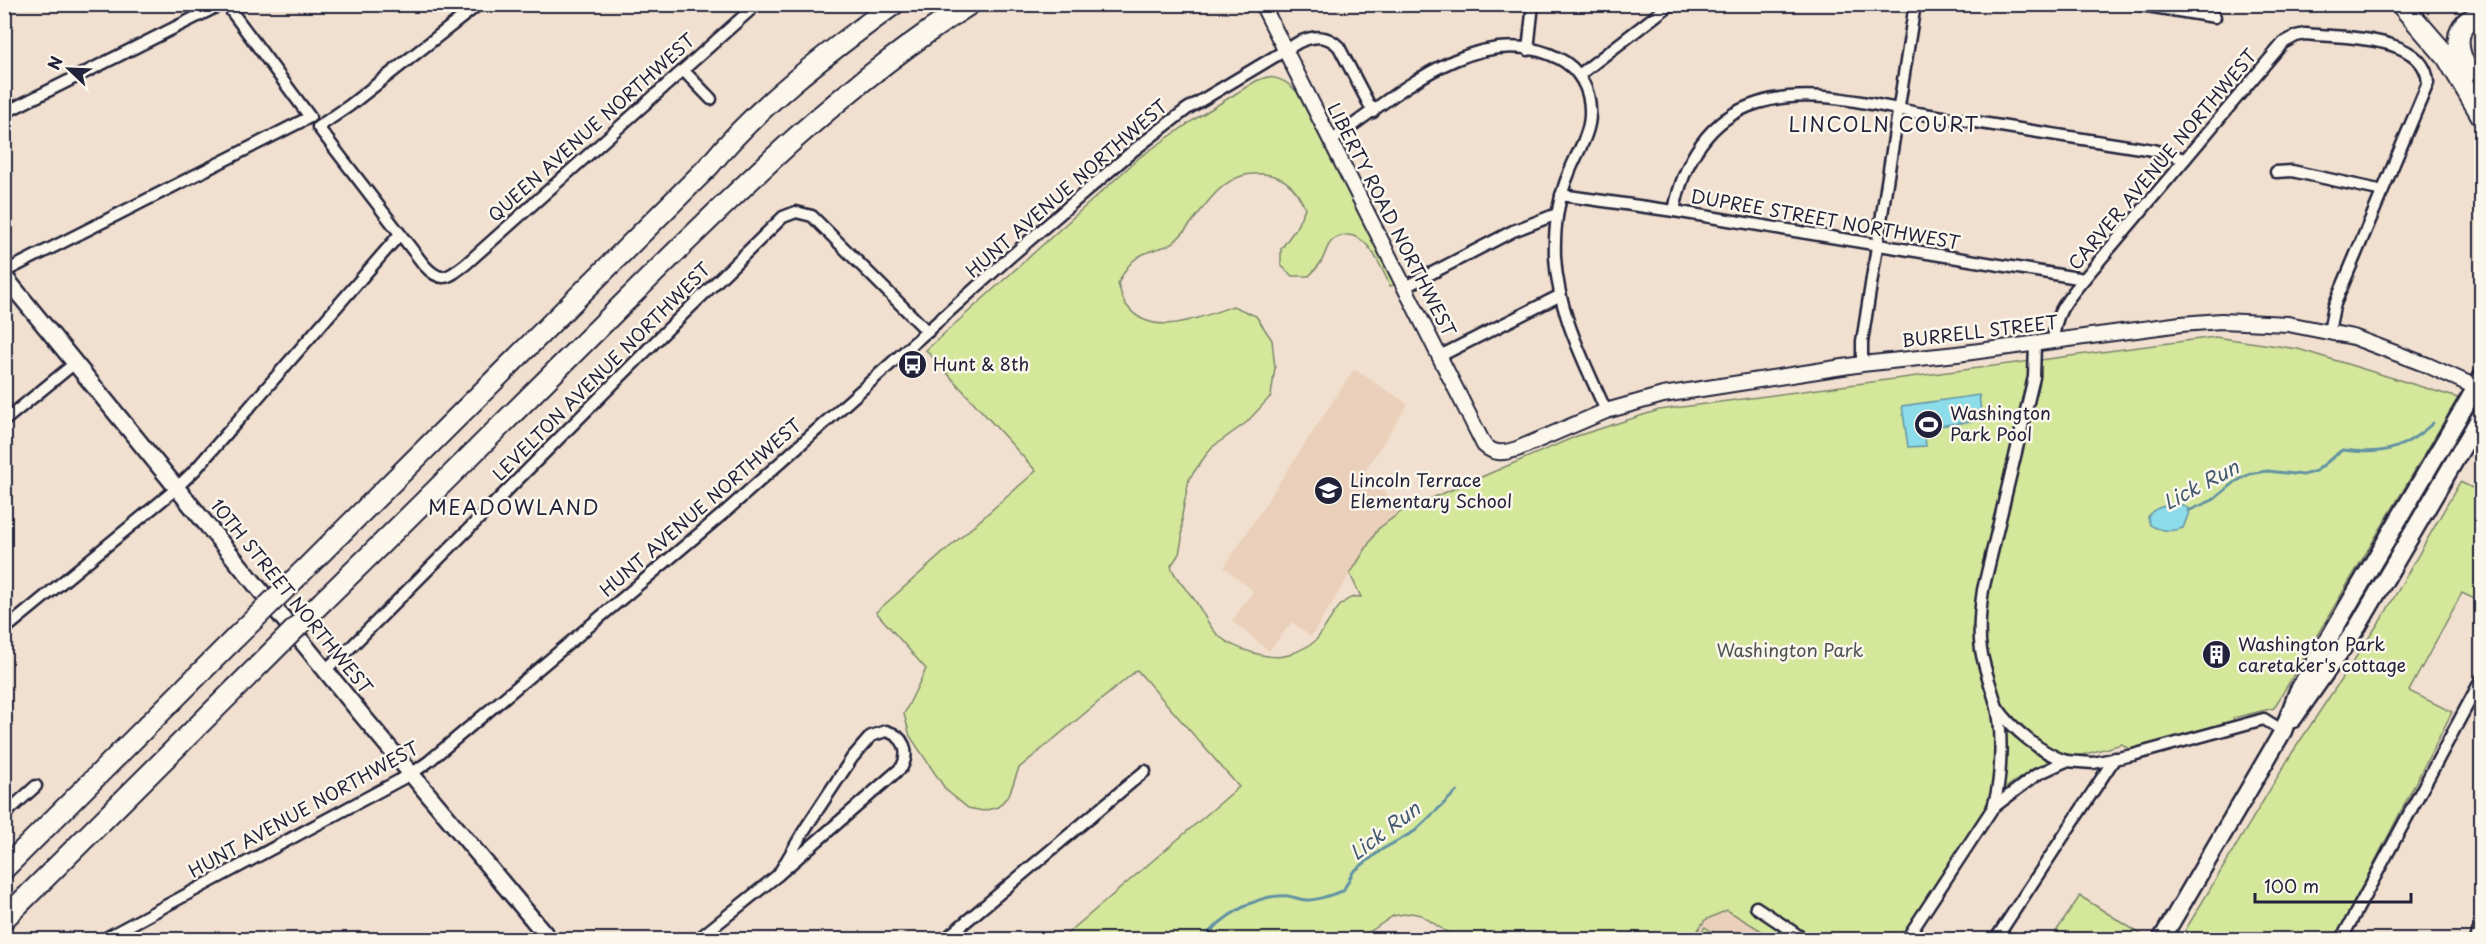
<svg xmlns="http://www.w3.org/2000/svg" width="2486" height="944" font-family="'Playpen Sans',sans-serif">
	<rect width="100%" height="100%" fill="#f1e0cf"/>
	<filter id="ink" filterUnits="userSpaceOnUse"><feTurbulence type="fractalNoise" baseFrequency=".0167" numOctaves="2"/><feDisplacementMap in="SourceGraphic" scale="12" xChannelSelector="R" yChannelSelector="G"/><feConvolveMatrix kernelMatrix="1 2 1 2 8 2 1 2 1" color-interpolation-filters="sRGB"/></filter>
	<g filter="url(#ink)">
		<g fill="#ead0ba">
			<path d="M 1354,369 L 1408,404 L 1365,471 L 1402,511 L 1378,529 L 1311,637 L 1292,622 L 1269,651 L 1232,621 L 1253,591 L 1224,567 Z"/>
			<path d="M 1690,887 L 1775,939 L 1651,940 Z"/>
		</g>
		<g fill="#d4e79b" stroke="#7b846b" stroke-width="1.5">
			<path d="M 1267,77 C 1281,78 1287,82 1297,92 L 1396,284 L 1390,286 C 1381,267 1365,223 1336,238 C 1327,242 1326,254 1321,262 C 1318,267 1313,272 1309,276 L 1292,276 L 1281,265 L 1281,249 L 1296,228 L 1305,208 C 1297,191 1289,179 1270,175 C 1219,165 1206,213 1174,242 C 1169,246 1163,247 1157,249 C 1135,255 1127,264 1118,284 C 1121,291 1122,301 1127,306 C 1152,340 1201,317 1233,306 L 1256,316 L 1272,340 L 1275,368 L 1271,396 L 1247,422 L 1211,448 L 1189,479 L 1182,515 L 1182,539 L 1179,554 L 1171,566 C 1174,578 1186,588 1194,599 C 1202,610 1209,628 1220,637 C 1235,649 1270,661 1289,655 C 1296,652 1308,647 1314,642 C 1328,629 1338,593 1361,597 L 1350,574 L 1378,529 L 1402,511 L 1577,436 L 1659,410 L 2215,337 L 2298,349 L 2458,398 L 2274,708 L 2233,718 L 2234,721 L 2130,750 L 2122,744 L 2034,768 L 2008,786 L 1903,939 L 1775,939 L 1727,910 L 1705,920 L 1691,940 L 1457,939 L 1421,915 L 1411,913 L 1393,916 L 1359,939 L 1061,939 L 1239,787 L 1137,670 L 1019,768 L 1009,795 L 998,807 L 983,811 L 968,808 L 946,790 L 910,736 L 904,714 L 926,669 L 876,612 L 1036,471 L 926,350 L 1140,157 L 1195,119 L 1256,81 Z"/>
			<path d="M 2460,482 L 2481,492 L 2481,602 L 2462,593 L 2409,691 L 2452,712 L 2335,939 L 2180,939 L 2292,753 L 2384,615 Z"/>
			<path d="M 2080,896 L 2142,935 L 2139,939 L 2051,939 Z"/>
			<path d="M 1705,927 L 1723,939 L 1696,939 Z"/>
		</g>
		<g fill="#8cdce9" stroke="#6292a3" stroke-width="1.5">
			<path d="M 1979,395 L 1982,420 L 1924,428 L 1926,446 L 1908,447 L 1902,406 Z"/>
			<path d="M 2171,504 L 2183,505 L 2190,510 L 2183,528 C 2174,532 2159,531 2150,525 L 2148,517 C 2152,508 2163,507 2171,504 Z"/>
		</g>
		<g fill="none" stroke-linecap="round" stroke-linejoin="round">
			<g stroke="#6292a3" stroke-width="3">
				<path d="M 2188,511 L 2213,500 L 2235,482 L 2250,474 L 2267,471 L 2303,475 L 2316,471 L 2342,450 C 2382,455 2402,451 2433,423"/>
				<path d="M 1202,940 C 1221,918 1257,893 1288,896 C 1294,897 1301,900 1307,900 C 1318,901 1332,894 1343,891 L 1353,872 L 1381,850 L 1415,831 L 1457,791"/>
			</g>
			<defs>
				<g id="minor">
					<path d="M 479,4 L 349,106 L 318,127 L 424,265 C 441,284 448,278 466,264 L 757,4"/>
					<path d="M 2135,4 L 2215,17"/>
					<path d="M 1528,50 L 1533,4"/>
					<path d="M 683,70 L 711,99"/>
					<path d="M 1579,75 L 1671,4"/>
					<path d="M 4,113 L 222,4"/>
					<path d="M 1331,141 C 1393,98 1477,18 1558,58 C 1579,68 1591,90 1590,114 C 1590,135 1576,154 1569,173 C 1558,199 1554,229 1555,257 C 1558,313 1584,361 1606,411"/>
					<path d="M 2276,172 L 2292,171 L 2383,191"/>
					<path d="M 1561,195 L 1674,211 L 2084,279"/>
					<path d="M 1674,211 C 1683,163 1708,118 1758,103 C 1812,86 1871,105 1924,114 C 2000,126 2077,138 2153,150 L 2185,159"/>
					<path d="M 4,272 L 310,117 L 232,12 L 230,4"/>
					<path d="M 1405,287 L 1513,231 L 1557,214"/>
					<path d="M 2053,342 C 2055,312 2066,301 2084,279 L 2283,43 L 2296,36 L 2305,34 C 2339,38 2426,34 2428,83 L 2334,306 L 2329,332"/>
					<path d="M 1440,356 L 1559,296"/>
					<path d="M 1862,364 L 1862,342 L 1915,4"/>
					<path d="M 4,421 L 75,363"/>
					<path d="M 4,630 L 171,493 L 195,470 L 400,234"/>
					<path d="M 326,669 L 351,647 L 668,329 L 783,217 L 796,212 L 812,216 L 928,332"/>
					<path d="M 1997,707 C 2012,729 2041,753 2066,761"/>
					<path d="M 886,731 C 904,736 910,751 902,767 L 778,875 L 805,829 L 852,758 L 871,736 Z"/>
					<path d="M 1994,807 L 2036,775 L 2066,761 L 2093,763 L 2133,755 L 2264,719 L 2283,731"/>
					<path d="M 4,815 L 36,786"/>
					<path d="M 1756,907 L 1805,940"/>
					<path d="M 102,940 L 411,774 L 428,762 L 725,512 L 1010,257 L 1134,150 L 1187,109 L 1299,42 C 1314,36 1327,34 1339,47 L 1373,112"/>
					<path d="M 697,940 L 778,875"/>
					<path d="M 944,940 L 1145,771"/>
					<path d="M 1906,940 L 1992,809 C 2002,786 2003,727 1996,704 C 1991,686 1984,668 1981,650 C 1978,630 1980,610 1983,590 L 2034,377 L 2035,344"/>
					<path d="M 1995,940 L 2115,758"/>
					<path d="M 2341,940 L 2482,678"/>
					<path d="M 2476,940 L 2482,917"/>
				</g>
				<path id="tertiary" d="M 1262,4 L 1484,445 C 1495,455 1504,453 1517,449 L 1606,411 L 1663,395 L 1862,364 L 1957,354 L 2181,324 L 2221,321 L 2288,324 L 2353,337 L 2427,365 L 2476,387"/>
				<path id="secondary" d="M 4,276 L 361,714 L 550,940"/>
				<g id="primary">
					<path d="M 2293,719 L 2358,626 L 2482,414"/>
					<path d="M 2161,940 L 2283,731 L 2298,691 L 2482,377"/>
				</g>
				<g id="motorway">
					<path d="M 2401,4 L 2447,57 L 2482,116"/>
					<path d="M 2468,71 C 2456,51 2451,21 2482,16"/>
					<path d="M 301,573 L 709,166 C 761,102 828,53 894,4"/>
					<path d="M 323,601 C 428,499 532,394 636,291 C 740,188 845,83 970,4"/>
					<path d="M 4,869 L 236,637"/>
					<path d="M 4,919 L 259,665"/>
				</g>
			</defs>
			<use href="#minor" stroke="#22223b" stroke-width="15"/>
			<use href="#tertiary" stroke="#22223b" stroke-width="18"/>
			<use href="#secondary" stroke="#22223b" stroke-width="20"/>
			<use href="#primary" stroke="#22223b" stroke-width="21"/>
			<use href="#motorway" stroke="#22223b" stroke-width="24"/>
			<use href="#minor" stroke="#fbf7ec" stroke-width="10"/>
			<use href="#tertiary" stroke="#fbf7ec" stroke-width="14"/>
			<use href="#secondary" stroke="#fbf7ec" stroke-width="15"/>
			<use href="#primary" stroke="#fbf7ec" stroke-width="16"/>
			<use href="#motorway" stroke="#fbf7ec" stroke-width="20"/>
			<defs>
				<g id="motorway-bridge">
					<path d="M 236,637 L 301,573"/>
					<path d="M 259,665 L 323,601"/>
				</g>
			</defs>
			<use href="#motorway-bridge" stroke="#22223b" stroke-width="24" stroke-linecap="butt"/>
			<use href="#motorway-bridge" stroke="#fbf7ec" stroke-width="20"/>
		</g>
	</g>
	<defs>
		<symbol id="bus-disc" viewBox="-11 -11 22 22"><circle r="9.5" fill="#22223b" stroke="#fbf7ec"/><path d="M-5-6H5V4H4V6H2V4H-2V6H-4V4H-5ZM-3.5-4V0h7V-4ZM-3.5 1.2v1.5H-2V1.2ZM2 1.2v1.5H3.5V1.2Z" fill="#fff"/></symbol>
		<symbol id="stadium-disc" viewBox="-11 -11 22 22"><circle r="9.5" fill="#22223b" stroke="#fbf7ec"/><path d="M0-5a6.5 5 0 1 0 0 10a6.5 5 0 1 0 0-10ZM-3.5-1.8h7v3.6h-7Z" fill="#fff"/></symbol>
		<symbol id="school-disc" viewBox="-11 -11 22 22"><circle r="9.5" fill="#22223b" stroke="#fbf7ec"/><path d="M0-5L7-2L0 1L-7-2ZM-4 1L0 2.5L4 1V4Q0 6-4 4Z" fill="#fff"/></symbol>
		<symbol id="building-disc" viewBox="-11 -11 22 22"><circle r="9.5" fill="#22223b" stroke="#fbf7ec"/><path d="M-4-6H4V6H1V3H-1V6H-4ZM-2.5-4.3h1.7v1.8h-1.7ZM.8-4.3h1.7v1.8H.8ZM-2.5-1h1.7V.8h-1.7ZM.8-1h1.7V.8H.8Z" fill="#fff"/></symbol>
	</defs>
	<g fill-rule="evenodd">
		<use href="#bus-disc" x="896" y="348" width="33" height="33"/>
		<use href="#stadium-disc" x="1912" y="408" width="33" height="33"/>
		<use href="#school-disc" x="1312" y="474" width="33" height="33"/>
		<use href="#building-disc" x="2200" y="638" width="33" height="33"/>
	</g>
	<g text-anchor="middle" stroke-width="5" stroke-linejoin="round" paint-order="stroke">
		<g font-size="18" fill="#22223b" stroke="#fbf7ec">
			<text transform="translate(592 128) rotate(-42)" y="6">QUEEN AVENUE NORTHWEST</text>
			<text transform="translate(2163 160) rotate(-50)" y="6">CARVER AVENUE NORTHWEST</text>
			<text transform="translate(1067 189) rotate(-41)" y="6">HUNT AVENUE NORTHWEST</text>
			<text transform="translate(1391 220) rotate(63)" y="6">LIBERTY ROAD NORTHWEST</text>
			<text transform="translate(1825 220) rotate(10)" y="6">DUPREE STREET NORTHWEST</text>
			<text transform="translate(1980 332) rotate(-7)" y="6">BURRELL STREET</text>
			<text transform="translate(602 372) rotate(-45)" y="6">LEVELTON AVENUE NORTHWEST</text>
			<text transform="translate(701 508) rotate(-41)" y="6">HUNT AVENUE NORTHWEST</text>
			<text transform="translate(291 597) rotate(51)" y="6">10TH STREET NORTHWEST</text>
			<text transform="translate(304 810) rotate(-29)" y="6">HUNT AVENUE NORTHWEST</text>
		</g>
		<g font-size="18" fill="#22223b" stroke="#fbf7ec" text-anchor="start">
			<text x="933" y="371">Hunt &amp; 8th</text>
			<text x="1950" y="420">Washington<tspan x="1950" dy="21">Park Pool</tspan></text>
			<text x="1350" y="487">Lincoln Terrace<tspan x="1350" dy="21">Elementary School</tspan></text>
			<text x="2238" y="651">Washington Park<tspan x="2238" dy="21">caretaker's cottage</tspan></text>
		</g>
		<g font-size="18" fill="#4e5353" stroke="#fbf7ec">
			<text x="1790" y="657">Washington Park</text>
		</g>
		<g font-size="20" letter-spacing="1.5" fill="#22223b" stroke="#fbf7ec">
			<text x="1884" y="132">LINCOLN COURT</text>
			<text x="514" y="515">MEADOWLAND</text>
		</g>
		<g font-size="20" font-style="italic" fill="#425a6f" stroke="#fbf7ec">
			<text transform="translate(2201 485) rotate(-28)" y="7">Lick Run</text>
			<text transform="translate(1385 831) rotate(-37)" y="7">Lick Run</text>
		</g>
	</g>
	<rect width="2486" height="944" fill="none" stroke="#fbf7ec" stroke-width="24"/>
	<rect x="12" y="12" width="2462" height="920" fill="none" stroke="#22223b" stroke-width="2" filter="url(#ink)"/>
	<g transform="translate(69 69) rotate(293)" stroke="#fbf7ec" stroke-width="4.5" paint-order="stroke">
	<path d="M0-4.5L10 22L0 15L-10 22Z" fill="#22223b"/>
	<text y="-9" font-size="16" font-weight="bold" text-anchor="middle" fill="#22223b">N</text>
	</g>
	<path d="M2255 893v9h156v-9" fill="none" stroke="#22223b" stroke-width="3"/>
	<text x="2264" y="893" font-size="18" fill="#22223b" stroke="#fbf7ec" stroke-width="4.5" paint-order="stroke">100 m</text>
</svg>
